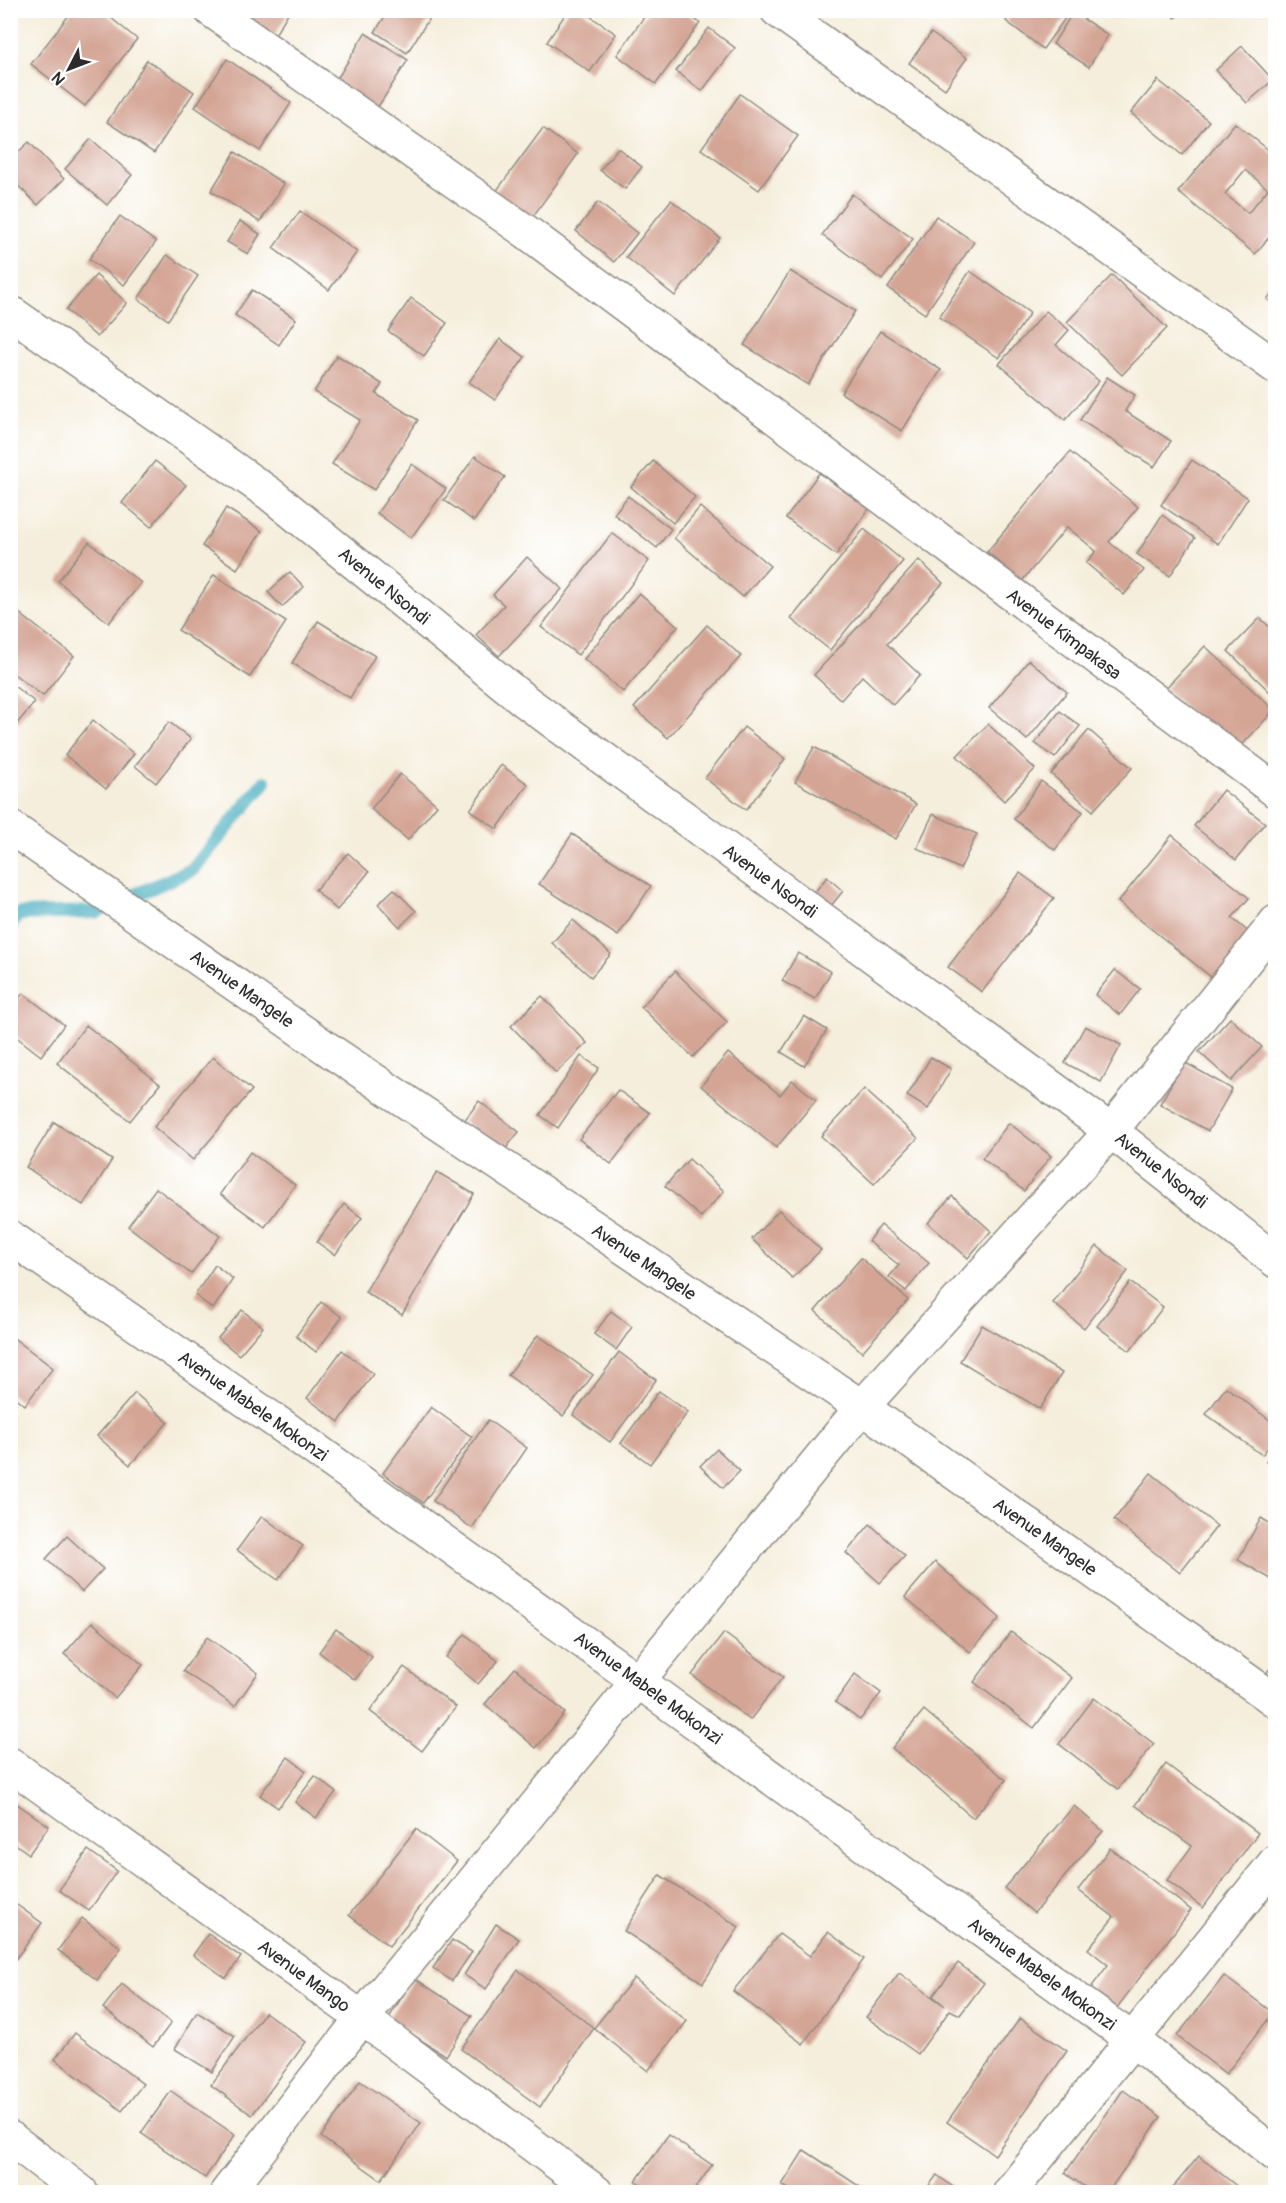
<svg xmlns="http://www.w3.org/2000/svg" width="1286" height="2203" font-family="Pangolin,sans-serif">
	<rect width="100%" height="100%" fill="#fff"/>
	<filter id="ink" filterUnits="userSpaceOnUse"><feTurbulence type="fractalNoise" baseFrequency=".0167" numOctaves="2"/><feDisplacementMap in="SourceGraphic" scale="12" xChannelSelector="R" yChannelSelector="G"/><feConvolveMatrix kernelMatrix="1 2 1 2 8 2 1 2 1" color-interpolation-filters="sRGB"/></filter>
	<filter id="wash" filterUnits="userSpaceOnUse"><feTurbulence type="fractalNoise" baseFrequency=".008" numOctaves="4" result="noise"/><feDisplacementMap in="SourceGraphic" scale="24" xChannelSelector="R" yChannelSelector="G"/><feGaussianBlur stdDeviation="1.35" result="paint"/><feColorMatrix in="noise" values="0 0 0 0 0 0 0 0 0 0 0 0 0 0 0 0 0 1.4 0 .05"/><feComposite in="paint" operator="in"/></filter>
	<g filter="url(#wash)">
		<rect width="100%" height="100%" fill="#f5eedc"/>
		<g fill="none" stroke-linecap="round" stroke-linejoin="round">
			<path stroke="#3da9bc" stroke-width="14" d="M 10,925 L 19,914 L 96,912 L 192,870 L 265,782"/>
		</g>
		<g id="blocks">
			<g fill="#d4a595" fill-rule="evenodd">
				<path d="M 73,10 L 101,10 L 137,39 L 85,106 L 31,64 Z"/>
				<path d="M 241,10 L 290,10 L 273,38 L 237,17 Z"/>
				<path d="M 389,10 L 416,10 L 429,19 L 407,53 L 375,32 Z"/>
				<path d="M 568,10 L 581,10 L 616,34 L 590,72 L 547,42 Z"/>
				<path d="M 649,10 L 682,10 L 700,23 L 656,84 L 617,55 Z"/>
				<path d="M 1014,10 L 1071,10 L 1043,49 L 1006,21 Z"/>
				<path d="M 1168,10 L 1183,10 L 1175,18 Z"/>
				<path d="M 1073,12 L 1108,35 L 1089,67 L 1053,44 Z"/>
				<path d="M 709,28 L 735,48 L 702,91 L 676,71 Z"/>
				<path d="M 365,33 L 408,60 L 376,110 L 334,84 Z"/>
				<path d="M 931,33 L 967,58 L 945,89 L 909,63 Z"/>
				<path d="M 1242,46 L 1273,80 L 1247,103 L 1216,70 Z"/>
				<path d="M 227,59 L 291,103 L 260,151 L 195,107 Z"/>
				<path d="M 147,60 L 194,92 L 154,153 L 107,122 Z"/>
				<path d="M 1158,80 L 1209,121 L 1182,155 L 1131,113 Z"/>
				<path d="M 740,94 L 798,136 L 759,190 L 701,149 Z"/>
				<path d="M 1235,123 L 1276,156 L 1276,229 L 1255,254 L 1178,192 ZM 1245,170 L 1268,189 L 1248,213 L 1225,194 Z"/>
				<path d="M 543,128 L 578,154 L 531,219 L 495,193 Z"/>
				<path d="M 91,139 L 132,175 L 107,205 L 65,169 Z"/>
				<path d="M 29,142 L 64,179 L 38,205 L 10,178 L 10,160 Z"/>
				<path d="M 618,148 L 642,167 L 625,189 L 600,170 Z"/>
				<path d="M 235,152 L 284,184 L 260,222 L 211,191 Z"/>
				<path d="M 852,194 L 913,239 L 882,280 L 822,235 Z"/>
				<path d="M 671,200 L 720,238 L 675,296 L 626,257 Z"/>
				<path d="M 598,202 L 637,233 L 614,262 L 576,231 Z"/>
				<path d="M 300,211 L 357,252 L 329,290 L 273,248 Z"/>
				<path d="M 120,216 L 156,242 L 124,285 L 89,259 Z"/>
				<path d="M 936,216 L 974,242 L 925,314 L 888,288 Z"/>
				<path d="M 240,221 L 260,234 L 248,254 L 227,242 Z"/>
				<path d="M 167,255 L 198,276 L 168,320 L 138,299 Z"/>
				<path d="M 790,271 L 855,311 L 808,385 L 744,345 Z"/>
				<path d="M 970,271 L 1030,313 L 999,358 L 939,317 Z"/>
				<path d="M 96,275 L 127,303 L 97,337 L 66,310 Z"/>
				<path d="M 1112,275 L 1167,328 L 1122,375 L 1067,322 Z"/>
				<path d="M 252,290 L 296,319 L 279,345 L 235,315 Z"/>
				<path d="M 1276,290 L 1276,307 L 1267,299 Z"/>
				<path d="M 411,298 L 447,323 L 424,356 L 388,331 Z"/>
				<path d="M 1046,311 L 1069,330 L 1056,345 L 1099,381 L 1065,420 L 999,364 Z"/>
				<path d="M 880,331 L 941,370 L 902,431 L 841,393 Z"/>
				<path d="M 500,339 L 525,357 L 495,400 L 469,382 Z"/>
				<path d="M 337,355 L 382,384 L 376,394 L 418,420 L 374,490 L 332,464 L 360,420 L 314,392 Z"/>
				<path d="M 1107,377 L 1135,395 L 1125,411 L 1171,441 L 1154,467 L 1080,420 Z"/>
				<path d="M 1070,452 L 1138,507 L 1109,542 L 1144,570 L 1124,595 L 1086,563 L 1096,551 L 1067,527 L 1022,581 L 987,552 Z"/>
				<path d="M 475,456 L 505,477 L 474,521 L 444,500 Z"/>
				<path d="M 1192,460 L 1248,498 L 1218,544 L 1161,505 Z"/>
				<path d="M 155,461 L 186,485 L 151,527 L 122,503 Z"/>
				<path d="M 653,461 L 695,497 L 673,523 L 631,487 Z"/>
				<path d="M 412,464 L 446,489 L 411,538 L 377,513 Z"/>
				<path d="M 819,473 L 869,509 L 836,555 L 786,518 Z"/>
				<path d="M 628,496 L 671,529 L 657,548 L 614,514 Z"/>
				<path d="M 700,507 L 770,566 L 743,597 L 674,538 Z"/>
				<path d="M 226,508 L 262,531 L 237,569 L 202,546 Z"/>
				<path d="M 1162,515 L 1195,538 L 1170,576 L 1137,554 Z"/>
				<path d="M 864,529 L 903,561 L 830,650 L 791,619 Z"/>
				<path d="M 612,533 L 649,561 L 578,655 L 541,627 Z"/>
				<path d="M 89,542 L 141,583 L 109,623 L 58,581 Z"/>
				<path d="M 527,557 L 562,589 L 499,656 L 476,635 L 504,605 L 493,595 Z"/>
				<path d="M 919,560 L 943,583 L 887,644 L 920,675 L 893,705 L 862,676 L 841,700 L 814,675 Z"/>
				<path d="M 290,572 L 304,587 L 282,607 L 268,592 Z"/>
				<path d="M 214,575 L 286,622 L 250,677 L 178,630 Z"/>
				<path d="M 639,593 L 678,626 L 623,692 L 584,659 Z"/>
				<path d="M 19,613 L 74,656 L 43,696 L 10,671 L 10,624 Z"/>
				<path d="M 1260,618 L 1276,633 L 1276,686 L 1270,692 L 1228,651 Z"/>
				<path d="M 318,621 L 375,656 L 350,698 L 292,663 Z"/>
				<path d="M 707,625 L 741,656 L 668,738 L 634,708 Z"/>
				<path d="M 1205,646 L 1274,710 L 1234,754 L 1165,689 Z"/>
				<path d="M 1029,660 L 1067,692 L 1027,740 L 989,708 Z"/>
				<path d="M 10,683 L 35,702 L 10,732 Z"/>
				<path d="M 1060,711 L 1080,726 L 1055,758 L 1035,743 Z"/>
				<path d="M 93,720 L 134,754 L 106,789 L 65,755 Z"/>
				<path d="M 169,722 L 191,739 L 156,783 L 135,766 Z"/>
				<path d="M 988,724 L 1035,769 L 1004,801 L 957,756 Z"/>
				<path d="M 744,727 L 785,759 L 746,810 L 705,778 Z"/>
				<path d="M 1089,730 L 1132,768 L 1093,811 L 1051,774 Z"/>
				<path d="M 814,747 L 916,804 L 896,839 L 795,782 Z"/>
				<path d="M 501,765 L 528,784 L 497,829 L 470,810 Z"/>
				<path d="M 400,774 L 437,805 L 408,840 L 371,809 Z"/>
				<path d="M 1041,781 L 1083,812 L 1055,850 L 1014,819 Z"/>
				<path d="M 1223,790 L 1265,823 L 1236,860 L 1194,826 Z"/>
				<path d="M 933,814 L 977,834 L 960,869 L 917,848 Z"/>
				<path d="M 572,834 L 651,886 L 618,936 L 539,884 Z"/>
				<path d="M 1172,835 L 1249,898 L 1232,918 L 1252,935 L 1216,981 L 1118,902 Z"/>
				<path d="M 348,853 L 369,872 L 337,910 L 315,890 Z"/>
				<path d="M 1020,873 L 1054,898 L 982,992 L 948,967 Z"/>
				<path d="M 827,877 L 843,891 L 830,907 L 814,893 Z"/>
				<path d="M 394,889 L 416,911 L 400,927 L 378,904 Z"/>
				<path d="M 573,920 L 611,954 L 591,977 L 552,943 Z"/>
				<path d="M 798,953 L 831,972 L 815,999 L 782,981 Z"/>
				<path d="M 1115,970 L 1140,989 L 1120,1015 L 1095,995 Z"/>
				<path d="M 675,971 L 727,1022 L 693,1057 L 641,1007 Z"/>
				<path d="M 23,993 L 64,1025 L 41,1056 L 10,1032 L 10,1010 Z"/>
				<path d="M 542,996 L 587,1043 L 556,1073 L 511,1026 Z"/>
				<path d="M 804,1016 L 827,1030 L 804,1066 L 781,1052 Z"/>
				<path d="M 1230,1018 L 1262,1047 L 1231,1081 L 1199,1052 Z"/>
				<path d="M 86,1025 L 160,1084 L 130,1121 L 57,1063 Z"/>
				<path d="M 1085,1026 L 1121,1045 L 1101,1082 L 1065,1063 Z"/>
				<path d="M 728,1053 L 780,1095 L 792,1080 L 816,1100 L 776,1148 L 701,1086 Z"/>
				<path d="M 581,1056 L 599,1068 L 558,1128 L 540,1115 Z"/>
				<path d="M 213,1057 L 252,1090 L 193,1160 L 154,1127 Z"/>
				<path d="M 931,1057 L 951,1069 L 928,1109 L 907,1096 Z"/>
				<path d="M 1184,1062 L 1232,1089 L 1208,1131 L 1160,1104 Z"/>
				<path d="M 864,1089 L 918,1138 L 874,1184 L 821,1136 Z"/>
				<path d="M 618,1090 L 650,1113 L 611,1164 L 579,1139 Z"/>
				<path d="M 479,1101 L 519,1132 L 503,1152 L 464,1121 Z"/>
				<path d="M 54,1122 L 112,1160 L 83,1205 L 26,1167 Z"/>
				<path d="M 1009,1123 L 1051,1156 L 1024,1191 L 982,1158 Z"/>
				<path d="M 250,1152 L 295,1185 L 265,1227 L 220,1194 Z"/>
				<path d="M 689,1159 L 724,1191 L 701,1217 L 665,1186 Z"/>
				<path d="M 437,1172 L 474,1194 L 402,1315 L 365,1292 Z"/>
				<path d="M 156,1188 L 220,1236 L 191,1274 L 128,1226 Z"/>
				<path d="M 952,1196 L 991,1231 L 968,1258 L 928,1223 Z"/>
				<path d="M 344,1204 L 362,1218 L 335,1255 L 317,1242 Z"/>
				<path d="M 779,1210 L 821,1250 L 792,1278 L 752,1239 Z"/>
				<path d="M 881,1225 L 929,1263 L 906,1291 L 889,1277 L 899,1265 L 868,1241 Z"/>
				<path d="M 1097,1246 L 1128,1271 L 1084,1328 L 1053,1303 Z"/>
				<path d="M 861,1258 L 908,1300 L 862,1352 L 815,1311 Z"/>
				<path d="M 215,1265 L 233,1279 L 213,1309 L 195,1295 Z"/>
				<path d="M 1130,1282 L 1163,1307 L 1130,1351 L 1097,1326 Z"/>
				<path d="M 321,1302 L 342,1317 L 316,1352 L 296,1336 Z"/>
				<path d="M 242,1310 L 263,1327 L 239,1355 L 218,1338 Z"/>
				<path d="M 611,1311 L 632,1327 L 616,1350 L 594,1334 Z"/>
				<path d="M 982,1325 L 1062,1373 L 1040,1409 L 960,1361 Z"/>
				<path d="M 538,1335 L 593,1375 L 563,1416 L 508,1375 Z"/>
				<path d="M 11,1336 L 53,1368 L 25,1405 L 10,1394 Z"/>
				<path d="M 342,1350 L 373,1374 L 339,1422 L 307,1398 Z"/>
				<path d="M 619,1352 L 656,1380 L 610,1442 L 573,1415 Z"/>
				<path d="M 1226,1387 L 1276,1425 L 1276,1437 L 1262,1455 L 1206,1414 Z"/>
				<path d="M 659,1391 L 688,1412 L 650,1464 L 621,1443 Z"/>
				<path d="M 135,1393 L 168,1422 L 130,1465 L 97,1436 Z"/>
				<path d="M 431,1407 L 472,1437 L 423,1503 L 383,1473 Z"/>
				<path d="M 488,1420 L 527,1448 L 472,1528 L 433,1501 Z"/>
				<path d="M 717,1449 L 740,1471 L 723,1488 L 700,1466 Z"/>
				<path d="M 1276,1451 L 1276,1470 L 1266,1462 Z"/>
				<path d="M 1151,1473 L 1217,1526 L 1180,1573 L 1114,1520 Z"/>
				<path d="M 262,1516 L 303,1546 L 278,1580 L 237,1550 Z"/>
				<path d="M 1261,1518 L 1276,1527 L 1276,1582 L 1238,1560 Z"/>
				<path d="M 870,1524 L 905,1556 L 880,1583 L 846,1553 Z"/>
				<path d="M 67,1536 L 103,1569 L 82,1592 L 46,1559 Z"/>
				<path d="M 935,1562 L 1000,1618 L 970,1652 L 905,1597 Z"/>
				<path d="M 92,1622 L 143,1665 L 115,1698 L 64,1654 Z"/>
				<path d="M 336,1629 L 372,1657 L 355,1680 L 319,1652 Z"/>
				<path d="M 1011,1632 L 1072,1678 L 1034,1728 L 974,1682 Z"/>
				<path d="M 724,1633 L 783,1677 L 750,1720 L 692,1675 Z"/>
				<path d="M 465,1634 L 498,1661 L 478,1684 L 446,1657 Z"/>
				<path d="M 207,1637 L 258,1673 L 235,1706 L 183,1671 Z"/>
				<path d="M 1276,1660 L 1276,1683 L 1265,1675 Z"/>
				<path d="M 404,1667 L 456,1707 L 422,1751 L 370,1711 Z"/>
				<path d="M 515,1668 L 565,1713 L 536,1748 L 485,1704 Z"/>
				<path d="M 855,1674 L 881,1693 L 860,1720 L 835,1702 Z"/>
				<path d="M 1094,1698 L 1154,1744 L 1118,1789 L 1059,1744 Z"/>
				<path d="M 924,1710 L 1006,1780 L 973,1818 L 892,1748 Z"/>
				<path d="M 288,1757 L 306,1771 L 278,1808 L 260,1795 Z"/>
				<path d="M 1166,1764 L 1258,1833 L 1203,1908 L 1167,1880 L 1192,1846 L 1135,1805 Z"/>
				<path d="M 315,1776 L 336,1792 L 316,1818 L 295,1802 Z"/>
				<path d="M 10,1799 L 49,1826 L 29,1854 L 10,1840 Z"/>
				<path d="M 1074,1806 L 1103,1831 L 1034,1913 L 1004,1888 Z"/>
				<path d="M 416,1829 L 457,1861 L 389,1946 L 349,1915 Z"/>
				<path d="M 1110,1848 L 1191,1910 L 1110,2017 L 1084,1997 L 1108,1965 L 1088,1949 L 1114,1917 L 1078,1890 Z"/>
				<path d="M 88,1850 L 117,1871 L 89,1911 L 59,1890 Z"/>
				<path d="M 660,1875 L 739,1927 L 703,1983 L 624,1931 Z"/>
				<path d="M 10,1900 L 42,1923 L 13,1963 L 10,1961 Z"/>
				<path d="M 82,1918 L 121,1948 L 97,1980 L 58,1950 Z"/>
				<path d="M 496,1924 L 519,1939 L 486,1989 L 464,1975 Z"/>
				<path d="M 828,1932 L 864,1959 L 803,2044 L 733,1991 L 779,1934 L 810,1956 Z"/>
				<path d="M 208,1934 L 241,1957 L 226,1978 L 193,1955 Z"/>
				<path d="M 452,1940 L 472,1952 L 452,1981 L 433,1968 Z"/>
				<path d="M 958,1963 L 984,1983 L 960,2015 L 950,2010 L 918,2054 L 866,2017 L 899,1973 L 945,2006 L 933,1996 Z"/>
				<path d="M 518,1970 L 594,2028 L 634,1978 L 687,2021 L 648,2071 L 594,2028 L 540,2107 L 461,2049 Z"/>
				<path d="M 1224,1976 L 1273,2013 L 1226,2074 L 1177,2036 Z"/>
				<path d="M 414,1978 L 472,2016 L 446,2056 L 388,2019 Z"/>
				<path d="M 122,1984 L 171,2023 L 153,2047 L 103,2008 Z"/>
				<path d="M 197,2012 L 235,2036 L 212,2072 L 175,2049 Z"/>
				<path d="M 265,2012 L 306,2042 L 252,2115 L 211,2085 Z"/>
				<path d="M 1020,2018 L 1067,2051 L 995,2155 L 947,2122 Z"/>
				<path d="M 75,2033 L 143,2084 L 122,2111 L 55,2059 Z"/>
				<path d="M 360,2081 L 421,2123 L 381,2180 L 321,2137 Z"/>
				<path d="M 1123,2090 L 1161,2117 L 1108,2192 L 1092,2192 L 1065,2173 Z"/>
				<path d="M 171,2091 L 235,2135 L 205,2178 L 141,2133 Z"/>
				<path d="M 668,2135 L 712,2165 L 693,2192 L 652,2192 L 636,2181 Z"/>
				<path d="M 804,2150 L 868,2192 L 793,2192 L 782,2185 Z"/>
				<path d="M 1199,2156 L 1244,2192 L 1169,2192 Z"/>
				<path d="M 937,2175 L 960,2192 L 924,2192 Z"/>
			</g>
		</g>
	</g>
	<g filter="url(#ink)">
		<use href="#blocks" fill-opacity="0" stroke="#908c84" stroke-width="1.5"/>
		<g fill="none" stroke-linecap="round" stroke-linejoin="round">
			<defs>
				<g id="minor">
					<path d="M 211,10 L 528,233 L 1276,791"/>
					<path d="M 777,10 L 1276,367"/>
					<path d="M 10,312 L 270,494 L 525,701 L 1111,1131 L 1276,1261"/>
					<path d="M 10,827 L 332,1052 L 862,1407 L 1276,1701"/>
					<path d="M 10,1237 L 284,1427 L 638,1681 L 1133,2040 L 1276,2155"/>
					<path d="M 10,1764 L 362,2018 L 596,2192"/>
					<path d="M 10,2138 L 81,2192"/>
					<path d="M 227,2192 L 362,2018 L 862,1407 L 1111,1131 L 1276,922"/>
					<path d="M 1010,2192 L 1276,1861"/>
				</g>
			</defs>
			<use href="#minor" stroke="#908c84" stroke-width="36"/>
			<use href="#minor" stroke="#fff" stroke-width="33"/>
		</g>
	</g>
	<g text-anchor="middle" stroke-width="4.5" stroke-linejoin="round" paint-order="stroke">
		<g font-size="18" fill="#2b2b2b" stroke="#fff">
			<text transform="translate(384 586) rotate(39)" y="6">Avenue Nsondi</text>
			<text transform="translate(1064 634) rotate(37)" y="6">Avenue Kimpakasa</text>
			<text transform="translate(770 881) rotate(36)" y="6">Avenue Nsondi</text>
			<text transform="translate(242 989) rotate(35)" y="6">Avenue Mangele</text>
			<text transform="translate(1161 1170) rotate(38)" y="6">Avenue Nsondi</text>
			<text transform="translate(644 1262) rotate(34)" y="6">Avenue Mangele</text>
			<text transform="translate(253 1406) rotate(35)" y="6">Avenue Mabele Mokonzi</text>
			<text transform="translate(1045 1537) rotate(35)" y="6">Avenue Mangele</text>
			<text transform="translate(648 1688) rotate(36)" y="6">Avenue Mabele Mokonzi</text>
			<text transform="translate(1042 1974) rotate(36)" y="6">Avenue Mabele Mokonzi</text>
			<text transform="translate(304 1976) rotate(36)" y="6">Avenue Mango</text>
		</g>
	</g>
	<rect width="1286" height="2203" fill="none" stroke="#fff" stroke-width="36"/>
	<g transform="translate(69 69) rotate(228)" stroke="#ffffff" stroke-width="4.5" paint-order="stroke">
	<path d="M0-4.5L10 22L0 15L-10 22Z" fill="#2b2b2b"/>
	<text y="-9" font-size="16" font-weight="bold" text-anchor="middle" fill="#2b2b2b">N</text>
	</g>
</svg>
